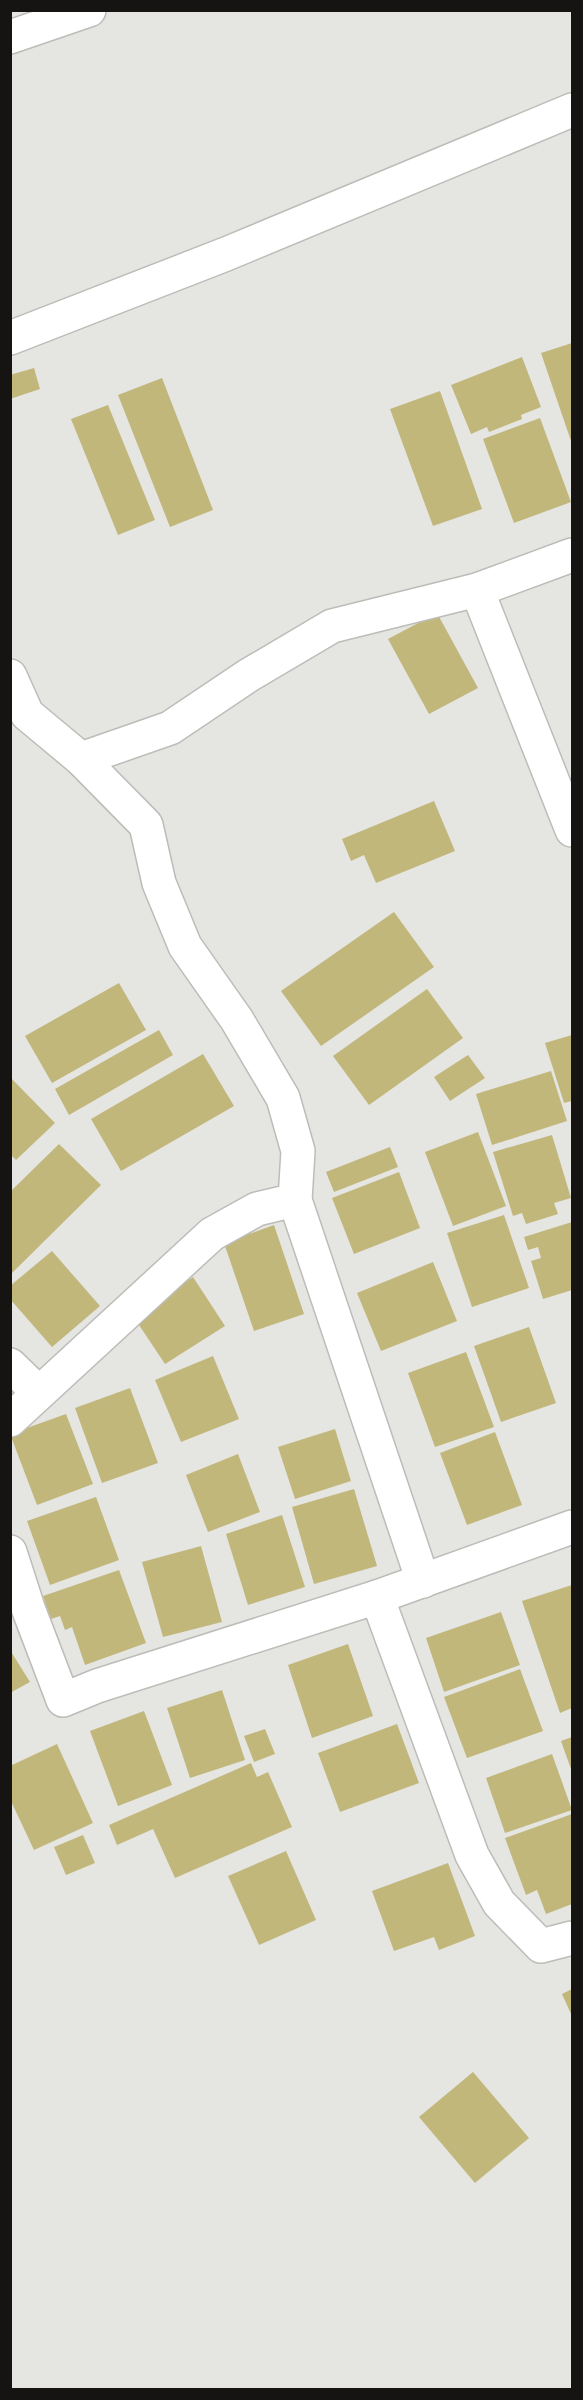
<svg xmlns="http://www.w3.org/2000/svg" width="583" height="2400" font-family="'PT Sans',sans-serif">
	<rect width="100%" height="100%" fill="#e5e5e2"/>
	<g fill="#c2b77b">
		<path d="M 572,343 L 572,444 L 541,353 Z"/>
		<path d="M 522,357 L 541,407 L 521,415 L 522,419 L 489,432 L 487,427 L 471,434 L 451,385 Z"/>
		<path d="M 34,368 L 40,389 L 10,399 L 10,375 Z"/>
		<path d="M 162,378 L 213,510 L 170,527 L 118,395 Z"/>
		<path d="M 440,391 L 482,509 L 433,526 L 390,409 Z"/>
		<path d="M 108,405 L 155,520 L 118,535 L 71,419 Z"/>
		<path d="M 540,418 L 571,502 L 514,523 L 483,439 Z"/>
		<path d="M 437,613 L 478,688 L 429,714 L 388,639 Z"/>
		<path d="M 434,801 L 455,851 L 376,883 L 364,855 L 351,861 L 342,839 Z"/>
		<path d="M 394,912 L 434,967 L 321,1046 L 281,991 Z"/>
		<path d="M 119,983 L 146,1030 L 52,1083 L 25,1036 Z"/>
		<path d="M 427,989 L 463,1038 L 369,1105 L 333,1056 Z"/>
		<path d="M 159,1030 L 173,1055 L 69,1115 L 55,1089 Z"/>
		<path d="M 572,1035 L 572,1101 L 564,1103 L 545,1043 Z"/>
		<path d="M 203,1054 L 234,1106 L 121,1171 L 91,1119 Z"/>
		<path d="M 468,1055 L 485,1078 L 450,1101 L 434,1077 Z"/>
		<path d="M 551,1071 L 567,1121 L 492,1145 L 476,1094 Z"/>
		<path d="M 10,1077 L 55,1123 L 16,1160 L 10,1154 Z"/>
		<path d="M 478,1132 L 506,1206 L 453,1226 L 425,1152 Z"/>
		<path d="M 552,1135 L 571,1198 L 554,1203 L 558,1214 L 526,1224 L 522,1213 L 513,1216 L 493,1152 Z"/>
		<path d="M 59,1144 L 101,1185 L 10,1275 L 10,1192 Z"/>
		<path d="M 390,1147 L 398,1167 L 334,1192 L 326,1172 Z"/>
		<path d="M 399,1172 L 420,1228 L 354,1254 L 332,1198 Z"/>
		<path d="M 504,1215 L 529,1288 L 472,1307 L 447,1233 Z"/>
		<path d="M 572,1222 L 572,1290 L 543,1299 L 531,1261 L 541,1258 L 538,1247 L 528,1250 L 524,1237 Z"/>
		<path d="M 274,1225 L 304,1314 L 254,1331 L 224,1243 Z"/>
		<path d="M 52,1251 L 100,1306 L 52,1347 L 10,1299 L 10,1286 Z"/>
		<path d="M 433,1262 L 457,1321 L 381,1351 L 357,1293 Z"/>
		<path d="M 193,1277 L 225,1326 L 165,1364 L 133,1316 Z"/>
		<path d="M 529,1327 L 556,1403 L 501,1422 L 474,1346 Z"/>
		<path d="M 466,1352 L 494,1427 L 435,1447 L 408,1373 Z"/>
		<path d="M 213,1356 L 239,1419 L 181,1442 L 155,1380 Z"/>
		<path d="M 130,1388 L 158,1463 L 102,1483 L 75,1408 Z"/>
		<path d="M 66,1414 L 93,1484 L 37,1505 L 10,1434 Z"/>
		<path d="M 335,1429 L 351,1481 L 295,1499 L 278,1447 Z"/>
		<path d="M 495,1432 L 522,1505 L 467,1525 L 440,1453 Z"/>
		<path d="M 238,1454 L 260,1512 L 208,1532 L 186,1475 Z"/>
		<path d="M 354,1489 L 377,1566 L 314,1584 L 292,1507 Z"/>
		<path d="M 96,1497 L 119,1560 L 50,1585 L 27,1521 Z"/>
		<path d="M 282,1515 L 305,1587 L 248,1605 L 226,1534 Z"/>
		<path d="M 201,1546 L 222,1622 L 163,1637 L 142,1562 Z"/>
		<path d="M 119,1570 L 146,1643 L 85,1665 L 72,1627 L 65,1630 L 60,1616 L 51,1619 L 43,1596 Z"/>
		<path d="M 572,1585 L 572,1708 L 560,1713 L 522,1601 Z"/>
		<path d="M 501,1612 L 520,1665 L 444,1692 L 426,1638 Z"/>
		<path d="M 348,1644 L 373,1716 L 312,1738 L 288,1665 Z"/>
		<path d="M 10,1650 L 30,1682 L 10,1693 Z"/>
		<path d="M 520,1669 L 543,1731 L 467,1758 L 444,1697 Z"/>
		<path d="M 222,1690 L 245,1760 L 190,1778 L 167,1708 Z"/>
		<path d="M 144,1711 L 172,1785 L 118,1806 L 90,1731 Z"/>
		<path d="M 397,1724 L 419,1783 L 340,1812 L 318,1753 Z"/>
		<path d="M 265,1729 L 275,1754 L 254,1762 L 244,1736 Z"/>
		<path d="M 572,1737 L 572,1772 L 561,1741 Z"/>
		<path d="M 57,1744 L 93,1823 L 34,1850 L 10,1799 L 10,1766 Z"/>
		<path d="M 552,1754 L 572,1810 L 505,1833 L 486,1778 Z"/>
		<path d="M 251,1763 L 257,1777 L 268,1772 L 292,1827 L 175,1878 L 153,1829 L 117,1845 L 109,1825 Z"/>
		<path d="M 572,1814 L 572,1904 L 546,1914 L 537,1890 L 526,1895 L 505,1838 Z"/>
		<path d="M 83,1835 L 95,1863 L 66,1875 L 54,1847 Z"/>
		<path d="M 286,1851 L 316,1920 L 259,1945 L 228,1876 Z"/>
		<path d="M 448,1863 L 475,1936 L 439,1950 L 434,1937 L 394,1951 L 372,1891 Z"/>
		<path d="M 572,1989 L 572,2016 L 562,1994 Z"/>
		<path d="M 473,2072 L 529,2138 L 475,2183 L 419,2117 Z"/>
	</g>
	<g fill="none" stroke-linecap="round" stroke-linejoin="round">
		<defs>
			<g id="minor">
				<path d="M 10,338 L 226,254 L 572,110"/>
				<path d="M 477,590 L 572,830"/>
				<path d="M 10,676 L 27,714 L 81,759 L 146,825 L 159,883 L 185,946 L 237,1020 L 283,1098 L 298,1151 L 295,1200 L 423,1581"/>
				<path d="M 81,759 L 170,728 L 249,675 L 332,626 L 477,590 L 572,555"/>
				<path d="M 10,1365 L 39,1393"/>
				<path d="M 10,1420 L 212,1234 L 257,1209 L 295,1200"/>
				<path d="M 10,1552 L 28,1608 L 63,1700 L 97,1686 L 377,1597 L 572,1527"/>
				<path d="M 377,1597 L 472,1855 L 499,1903 L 541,1946 L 572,1938"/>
			</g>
			<path id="highway" d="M 10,37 L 89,10"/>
		</defs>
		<use href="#minor" stroke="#bdbcb9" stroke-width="36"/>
		<use href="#highway" stroke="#bdbcb9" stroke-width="36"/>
		<use href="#minor" stroke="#fff" stroke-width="33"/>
		<use href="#highway" stroke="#fff" stroke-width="33"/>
	</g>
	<rect width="583" height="2400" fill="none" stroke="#151413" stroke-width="24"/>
</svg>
